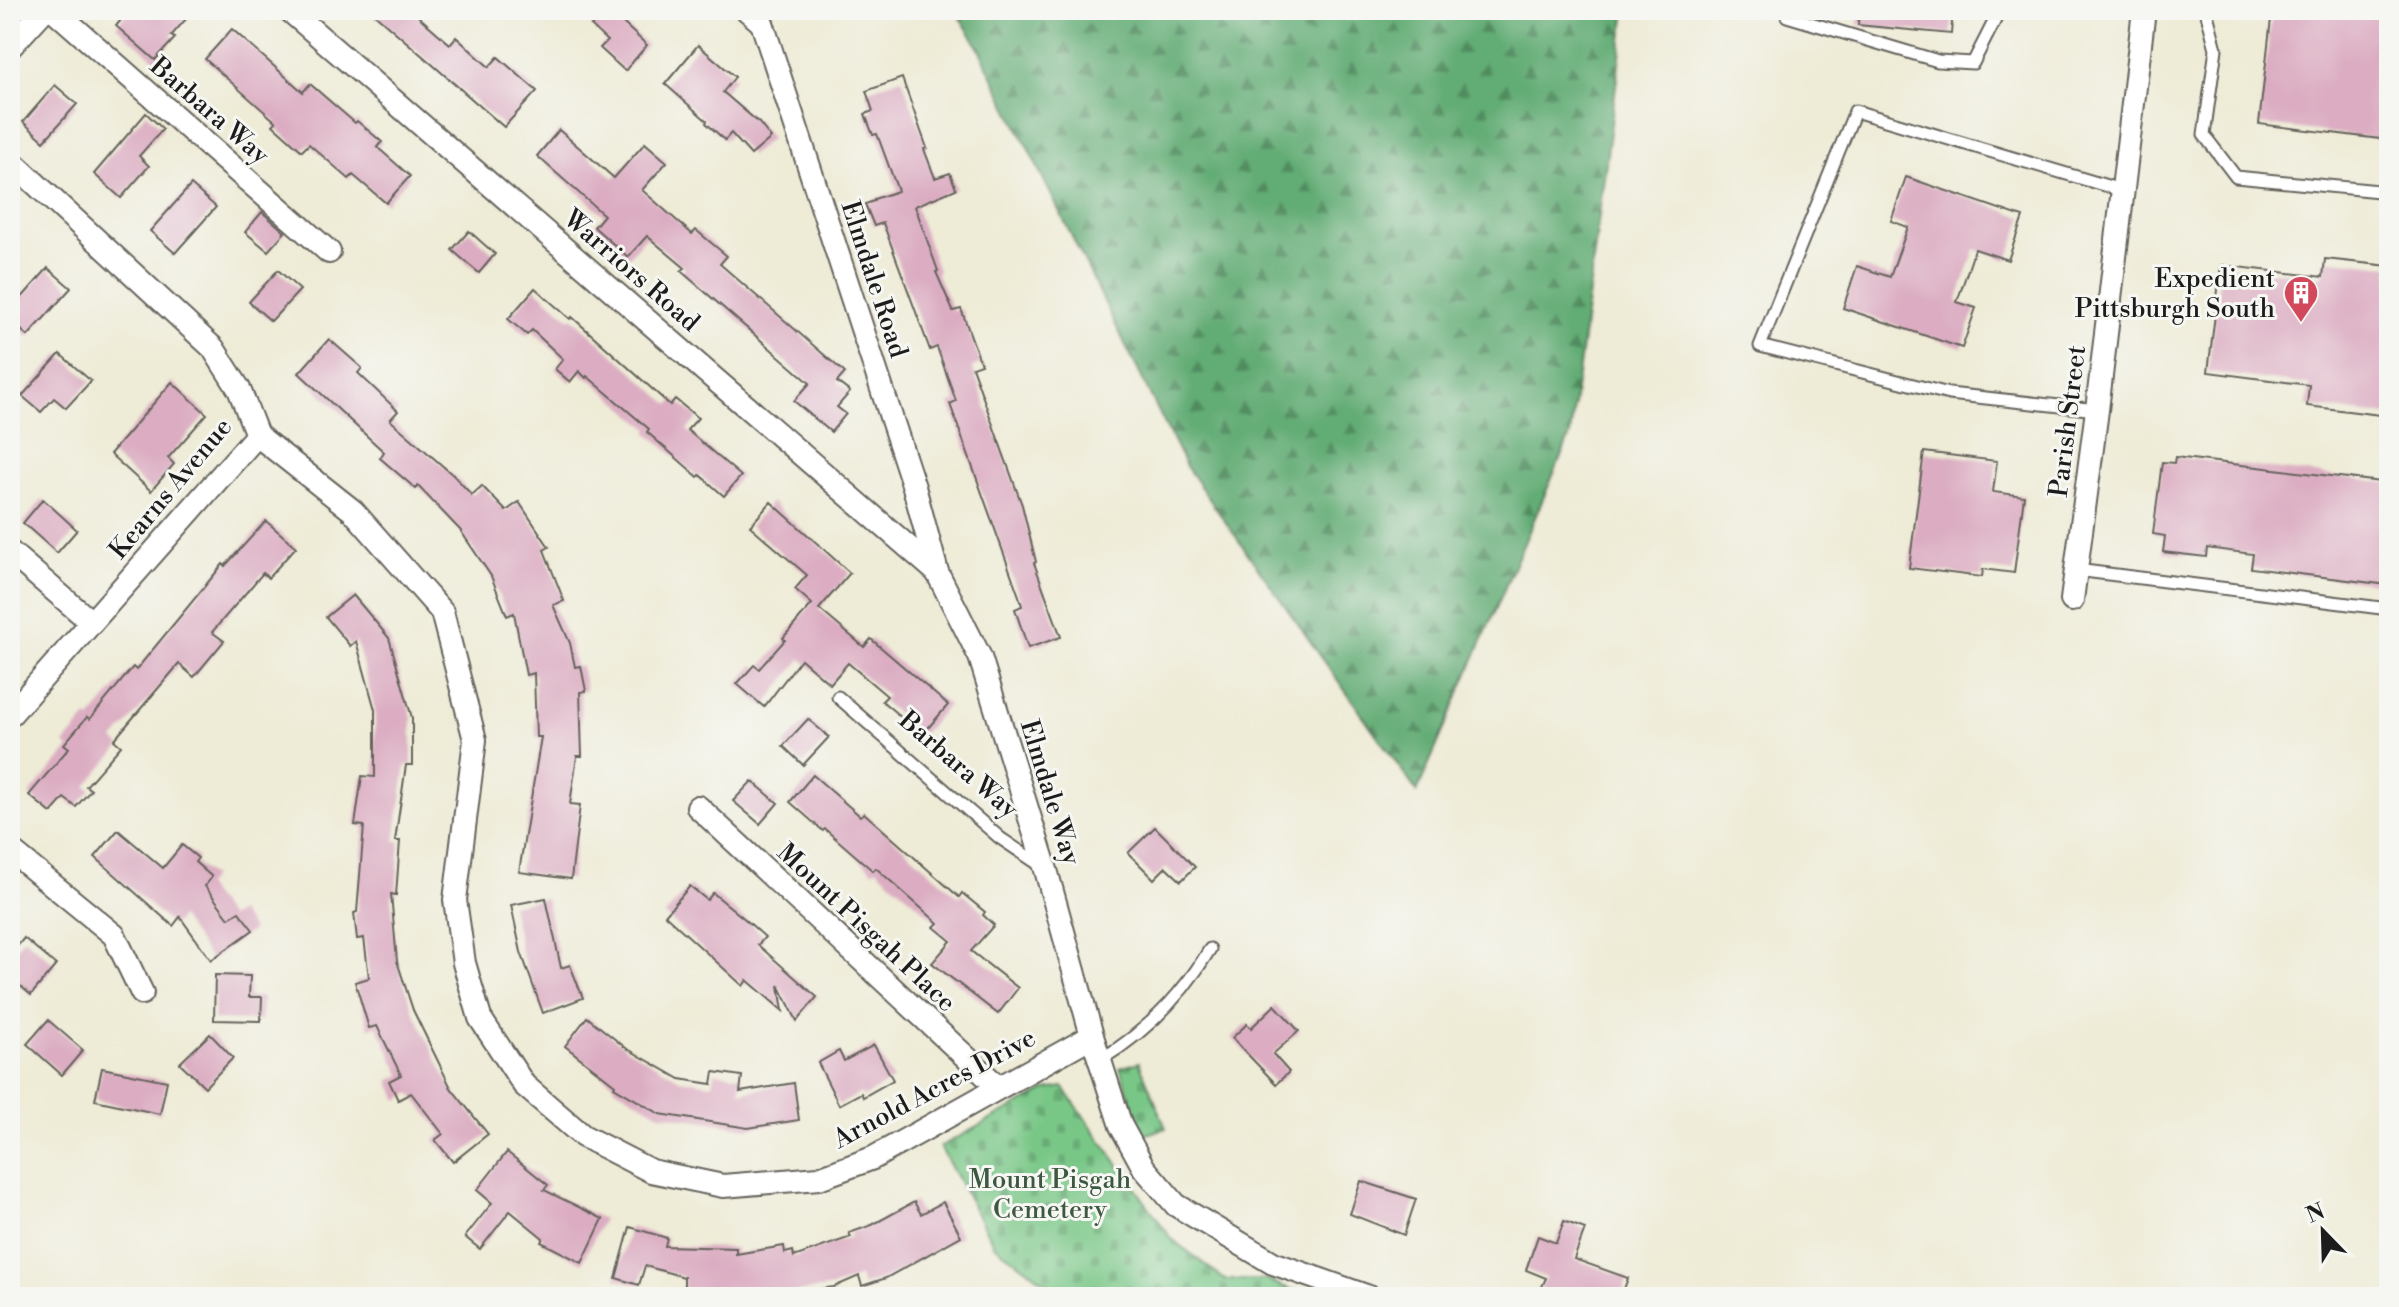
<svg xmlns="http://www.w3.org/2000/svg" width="2399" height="1307" font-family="'Libre Bodoni',serif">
	<defs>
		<pattern id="forest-firs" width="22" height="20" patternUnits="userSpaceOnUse" patternTransform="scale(2)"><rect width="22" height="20" fill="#62ac74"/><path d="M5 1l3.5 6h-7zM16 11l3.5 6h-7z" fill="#508b5e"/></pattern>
		<pattern id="cemetery-stones" width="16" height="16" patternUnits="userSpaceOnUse" patternTransform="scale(2)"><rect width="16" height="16" fill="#79c787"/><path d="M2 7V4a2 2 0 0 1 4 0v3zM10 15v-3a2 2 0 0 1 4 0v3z" fill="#68aa74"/></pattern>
	</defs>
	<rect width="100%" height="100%" fill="#f6f6f2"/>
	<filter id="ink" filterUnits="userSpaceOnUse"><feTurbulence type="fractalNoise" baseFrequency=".0125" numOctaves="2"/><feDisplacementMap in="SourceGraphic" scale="16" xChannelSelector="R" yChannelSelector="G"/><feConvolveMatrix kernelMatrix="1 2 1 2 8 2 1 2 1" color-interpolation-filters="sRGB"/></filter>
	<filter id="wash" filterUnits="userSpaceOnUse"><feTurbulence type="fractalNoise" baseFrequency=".006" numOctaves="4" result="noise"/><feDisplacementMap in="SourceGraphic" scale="32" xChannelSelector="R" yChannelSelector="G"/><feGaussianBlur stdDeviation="1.8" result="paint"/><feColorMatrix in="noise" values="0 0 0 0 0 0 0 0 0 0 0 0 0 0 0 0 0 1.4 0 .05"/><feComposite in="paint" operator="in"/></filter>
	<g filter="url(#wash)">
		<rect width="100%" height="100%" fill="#eeebd6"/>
		<path fill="url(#forest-firs)" stroke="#3f6448" stroke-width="2" d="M 955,10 L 1626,10 L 1570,436 L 1417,792 L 1185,465 L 975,41 Z"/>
		<g fill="url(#cemetery-stones)" stroke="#4a7252" stroke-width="2">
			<path d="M 1139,1062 L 1166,1128 L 1143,1135 L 1120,1068 Z"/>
			<path d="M 1063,1087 L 1172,1239 L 1225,1280 L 1266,1280 L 1312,1297 L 1066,1297 L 994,1245 L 940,1147 L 1046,1090 Z"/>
		</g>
		<g id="blocks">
			<g fill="#dcadc2">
				<path d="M 129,10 L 194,10 L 171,36 L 175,38 L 155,60 L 116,26 Z"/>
				<path d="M 370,10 L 411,10 L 450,44 L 456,37 L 489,67 L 498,57 L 537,91 L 504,127 Z"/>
				<path d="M 605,10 L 637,10 L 624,24 L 647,45 L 625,71 L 600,48 L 607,41 L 591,26 Z"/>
				<path d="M 1859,10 L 1953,10 L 1951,34 L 1858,25 Z"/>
				<path d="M 2272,10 L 2389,10 L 2389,140 L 2259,124 Z"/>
				<path d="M 232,29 L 303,92 L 310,84 L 355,123 L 357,121 L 382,142 L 377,147 L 410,176 L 386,203 L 353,175 L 349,179 L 309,144 L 302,151 L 273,125 L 276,122 L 205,59 Z"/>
				<path d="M 698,45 L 735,77 L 723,92 L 759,123 L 771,138 L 751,155 L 731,133 L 725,140 L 706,123 L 707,121 L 665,84 Z"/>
				<path d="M 902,78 L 927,148 L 924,149 L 935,178 L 950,173 L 956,189 L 915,206 L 938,271 L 936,272 L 953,311 L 961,309 L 981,364 L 972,367 L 1022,505 L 1036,562 L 1034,563 L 1061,637 L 1028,648 L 1015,609 L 1022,606 L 1020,599 L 950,404 L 956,401 L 937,347 L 930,350 L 883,223 L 874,226 L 865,204 L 874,201 L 874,199 L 898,191 L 877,134 L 873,135 L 865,114 L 873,111 L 866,91 Z"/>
				<path d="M 55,85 L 77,104 L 44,141 L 23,122 Z"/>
				<path d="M 146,113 L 163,129 L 139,156 L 149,166 L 121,198 L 94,174 Z"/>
				<path d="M 559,130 L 614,178 L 645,143 L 667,162 L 642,190 L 692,234 L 696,230 L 727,256 L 720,264 L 845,373 L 837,382 L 850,392 L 837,407 L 846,414 L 831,432 L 794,401 L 810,383 L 681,271 L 685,268 L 647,236 L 628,257 L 594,227 L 604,215 L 537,156 Z"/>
				<path d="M 1906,177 L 2023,217 L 2008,260 L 1975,249 L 1957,302 L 1976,308 L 1962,348 L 1843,308 L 1857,266 L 1890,277 L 1908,227 L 1891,221 Z"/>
				<path d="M 191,185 L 216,207 L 175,253 L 150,231 Z"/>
				<path d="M 262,212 L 285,232 L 268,251 L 245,232 Z"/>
				<path d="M 469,231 L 495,254 L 479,273 L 452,250 Z"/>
				<path d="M 2325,259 L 2389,266 L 2389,416 L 2307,406 L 2309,385 L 2208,372 L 2221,265 L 2323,277 Z"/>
				<path d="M 48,268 L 71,288 L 28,336 L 10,320 L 10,311 Z"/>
				<path d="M 278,270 L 300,290 L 271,321 L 249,302 Z"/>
				<path d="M 535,288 L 570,319 L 572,317 L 670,405 L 675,399 L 698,418 L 687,430 L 741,476 L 724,496 L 700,475 L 698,477 L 647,432 L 649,429 L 587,376 L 586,378 L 579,371 L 570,382 L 555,369 L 563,359 L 532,330 L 527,335 L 508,319 Z"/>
				<path d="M 329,339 L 362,368 L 358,373 L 398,411 L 390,420 L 453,475 L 472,495 L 482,486 L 506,511 L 519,502 L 549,547 L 544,550 L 564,601 L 553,605 L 570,643 L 575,667 L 581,666 L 586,691 L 580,692 L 582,756 L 577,756 L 570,804 L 580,805 L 571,879 L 519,872 L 541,737 L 536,737 L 534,673 L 526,675 L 514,613 L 507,616 L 491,576 L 460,530 L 418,486 L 416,489 L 380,458 L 384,452 L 299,373 Z"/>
				<path d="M 60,354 L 91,381 L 66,408 L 54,398 L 41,412 L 22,396 Z"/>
				<path d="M 172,382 L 207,414 L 168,458 L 174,464 L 151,491 L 110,454 Z"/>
				<path d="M 1924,452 L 1997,461 L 1993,492 L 2024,496 L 2014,573 L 1983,569 L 1982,577 L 1909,568 Z"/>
				<path d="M 2175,457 L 2389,483 L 2389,585 L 2251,568 L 2253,554 L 2207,548 L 2206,557 L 2163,552 L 2165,536 L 2153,534 L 2162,462 L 2174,463 Z"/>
				<path d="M 43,499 L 77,530 L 57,553 L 23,523 Z"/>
				<path d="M 771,502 L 850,573 L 819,609 L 864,647 L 871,639 L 948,705 L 922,735 L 882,701 L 887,696 L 848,663 L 830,684 L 801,659 L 764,707 L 737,684 L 754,665 L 759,669 L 785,640 L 783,638 L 812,604 L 795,589 L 807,575 L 750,526 Z"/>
				<path d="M 266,521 L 296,547 L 268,578 L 263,573 L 212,632 L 224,641 L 194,677 L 179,664 L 114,740 L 121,746 L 86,786 L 91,790 L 76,807 L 64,798 L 51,813 L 29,795 L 69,748 L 64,744 L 87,717 L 90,719 L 133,667 L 136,670 L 223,564 L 225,566 Z"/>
				<path d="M 353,595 L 389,638 L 412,718 L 412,765 L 406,765 L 395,841 L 400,841 L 396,895 L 391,894 L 397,961 L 413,1010 L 451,1088 L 488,1134 L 453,1162 L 435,1140 L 443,1134 L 411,1093 L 398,1100 L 389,1081 L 401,1075 L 377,1026 L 369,1028 L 355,982 L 369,978 L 364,938 L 357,939 L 354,913 L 357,912 L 364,826 L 355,825 L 362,776 L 375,777 L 375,710 L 356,641 L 350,646 L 326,617 Z"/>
				<path d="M 808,719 L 829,737 L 803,765 L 783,746 Z"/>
				<path d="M 813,775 L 860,816 L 864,813 L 959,897 L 962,893 L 985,912 L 983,915 L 994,925 L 971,951 L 1018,988 L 998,1014 L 932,963 L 951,941 L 934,927 L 938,923 L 876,868 L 873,871 L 825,829 L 823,831 L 790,802 Z"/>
				<path d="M 752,781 L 778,803 L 760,824 L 733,801 Z"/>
				<path d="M 1155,827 L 1195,867 L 1181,881 L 1166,867 L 1154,879 L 1128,853 Z"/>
				<path d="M 118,830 L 163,868 L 182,845 L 198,858 L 195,862 L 212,877 L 205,886 L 229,918 L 239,912 L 253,930 L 211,960 L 180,917 L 173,926 L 95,857 Z"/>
				<path d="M 690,886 L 707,900 L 713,893 L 746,920 L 765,937 L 758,945 L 817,997 L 797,1021 L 779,985 L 783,1011 L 747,980 L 743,986 L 665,915 Z"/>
				<path d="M 546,898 L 561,968 L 570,965 L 583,998 L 543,1013 L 521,952 L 511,905 Z"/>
				<path d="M 24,938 L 56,965 L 31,995 L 10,977 L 10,955 Z"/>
				<path d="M 215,975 L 250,976 L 249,997 L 262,997 L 261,1021 L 214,1020 Z"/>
				<path d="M 1275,1005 L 1299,1031 L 1273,1054 L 1289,1072 L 1276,1084 L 1232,1038 L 1247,1024 L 1251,1028 Z"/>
				<path d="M 587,1017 L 626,1048 L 680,1079 L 712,1084 L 714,1072 L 742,1076 L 740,1092 L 794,1083 L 799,1120 L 748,1128 L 660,1114 L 614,1087 L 615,1085 L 565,1046 Z"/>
				<path d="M 48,1020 L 83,1050 L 62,1075 L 27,1044 Z"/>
				<path d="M 210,1034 L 233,1058 L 205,1087 L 180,1063 Z"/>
				<path d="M 874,1045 L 893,1080 L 863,1097 L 861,1093 L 839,1105 L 818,1063 L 839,1051 L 844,1061 Z"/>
				<path d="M 102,1068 L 167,1081 L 160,1114 L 95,1100 Z"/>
				<path d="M 507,1152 L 548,1185 L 544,1190 L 603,1219 L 582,1263 L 541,1242 L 543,1238 L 510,1211 L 480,1249 L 465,1237 L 492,1203 L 477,1190 Z"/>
				<path d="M 1361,1181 L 1416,1199 L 1404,1235 L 1350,1214 Z"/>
				<path d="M 914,1202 L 921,1214 L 943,1202 L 961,1236 L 886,1278 L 862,1286 L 859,1276 L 834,1287 L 767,1296 L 766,1290 L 684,1289 L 684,1277 L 645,1266 L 639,1285 L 616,1278 L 630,1227 L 667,1238 L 665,1246 L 736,1248 L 736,1254 L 784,1246 L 785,1253 L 793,1251 L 794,1257 L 851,1237 L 849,1233 L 872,1225 Z"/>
				<path d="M 1564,1221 L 1585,1229 L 1574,1259 L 1628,1278 L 1621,1297 L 1555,1297 L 1540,1291 L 1546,1278 L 1526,1270 L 1538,1236 L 1556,1243 Z"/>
			</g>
		</g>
	</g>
	<g filter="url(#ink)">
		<use href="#blocks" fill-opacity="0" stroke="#66645d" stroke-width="2"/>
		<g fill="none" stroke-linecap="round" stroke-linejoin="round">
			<defs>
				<g id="service">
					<path d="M 1788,10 L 1787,16 L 1938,61 L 1973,63 L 2000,10"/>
					<path d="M 2206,10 L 2216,49 L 2204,135 L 2236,177 L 2389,192"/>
					<path d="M 2097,410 L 1949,394 L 1760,346 L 1855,111 L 2124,191"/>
					<path d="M 2076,570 L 2389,609"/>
					<path d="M 838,697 L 1000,838 L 1043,867"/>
					<path d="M 1100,1060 C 1145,1033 1183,994 1210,949"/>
				</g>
				<g id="minor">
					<path d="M 54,10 L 329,252"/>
					<path d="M 289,10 L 937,572"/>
					<path d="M 747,10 L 762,23 L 914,487 L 937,572 L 980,657 L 1046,870 L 1092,1036 L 1121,1126 L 1144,1168 L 1176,1205 L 1273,1263 L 1369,1297"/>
					<path d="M 10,47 L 44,10"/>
					<path d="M 10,160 L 213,348 L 239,389 L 257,435"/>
					<path d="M 257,435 L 353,511 L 442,612 L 475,740 L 455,900 L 464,963 L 480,1018 L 524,1085 L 583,1136 L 651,1171 L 723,1186 L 819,1178 L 873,1158 L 1092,1036"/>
					<path d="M 10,552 L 91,622"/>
					<path d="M 2072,600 L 2097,410 L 2144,10"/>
					<path d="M 10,715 L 257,435"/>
					<path d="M 698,807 L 998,1087"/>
					<path d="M 10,850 L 114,935 L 142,993"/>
				</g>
			</defs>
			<use href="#service" stroke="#66645d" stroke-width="15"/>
			<use href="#minor" stroke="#66645d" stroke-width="26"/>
			<use href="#service" stroke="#fff" stroke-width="11"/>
			<use href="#minor" stroke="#fff" stroke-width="22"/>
		</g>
	</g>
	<defs>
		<symbol id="building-pin" viewBox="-11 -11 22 30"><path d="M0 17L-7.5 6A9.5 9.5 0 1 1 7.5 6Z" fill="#d1495b" stroke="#f6f6f2"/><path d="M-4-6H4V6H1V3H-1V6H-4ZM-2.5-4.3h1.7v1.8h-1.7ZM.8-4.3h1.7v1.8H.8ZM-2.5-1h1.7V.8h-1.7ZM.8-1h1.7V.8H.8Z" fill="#fff"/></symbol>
	</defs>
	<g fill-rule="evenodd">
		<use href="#building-pin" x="2281" y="273" width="40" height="54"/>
	</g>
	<g text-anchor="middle" stroke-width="6" stroke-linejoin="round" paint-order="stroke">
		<g font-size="26" fill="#1c1c1c" stroke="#f6f6f2">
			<text transform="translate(210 110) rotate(41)" y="9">Barbara Way</text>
			<text transform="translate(632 270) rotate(41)" y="9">Warriors Road</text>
			<text transform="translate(875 279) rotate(72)" y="9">Elmdale Road</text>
			<text transform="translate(2067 421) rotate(-83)" y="9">Parish Street</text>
			<text transform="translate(170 488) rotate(-50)" y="9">Kearns Avenue</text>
			<text transform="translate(959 764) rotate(41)" y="9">Barbara Way</text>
			<text transform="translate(1051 792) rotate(73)" y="9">Elmdale Way</text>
			<text transform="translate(867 927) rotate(43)" y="9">Mount Pisgah Place</text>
			<text transform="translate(934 1088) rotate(-28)" y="9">Arnold Acres Drive</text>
		</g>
		<g font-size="26" fill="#1c1c1c" stroke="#f6f6f2" text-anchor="end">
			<text x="2275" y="287">Expedient<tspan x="2275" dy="30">Pittsburgh South</tspan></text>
		</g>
		<g font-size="26" fill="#3d5841" stroke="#f6f6f2">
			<text x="1050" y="1188">Mount Pisgah<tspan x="1050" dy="30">Cemetery</tspan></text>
		</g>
	</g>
	<rect width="2399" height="1307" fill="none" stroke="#f6f6f2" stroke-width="40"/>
	<g transform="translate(2323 1231) rotate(337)" stroke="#f6f6f2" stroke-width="6" paint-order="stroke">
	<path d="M0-6L14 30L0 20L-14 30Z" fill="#1c1c1c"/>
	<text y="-12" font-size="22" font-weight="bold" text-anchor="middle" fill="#1c1c1c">N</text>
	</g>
</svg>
